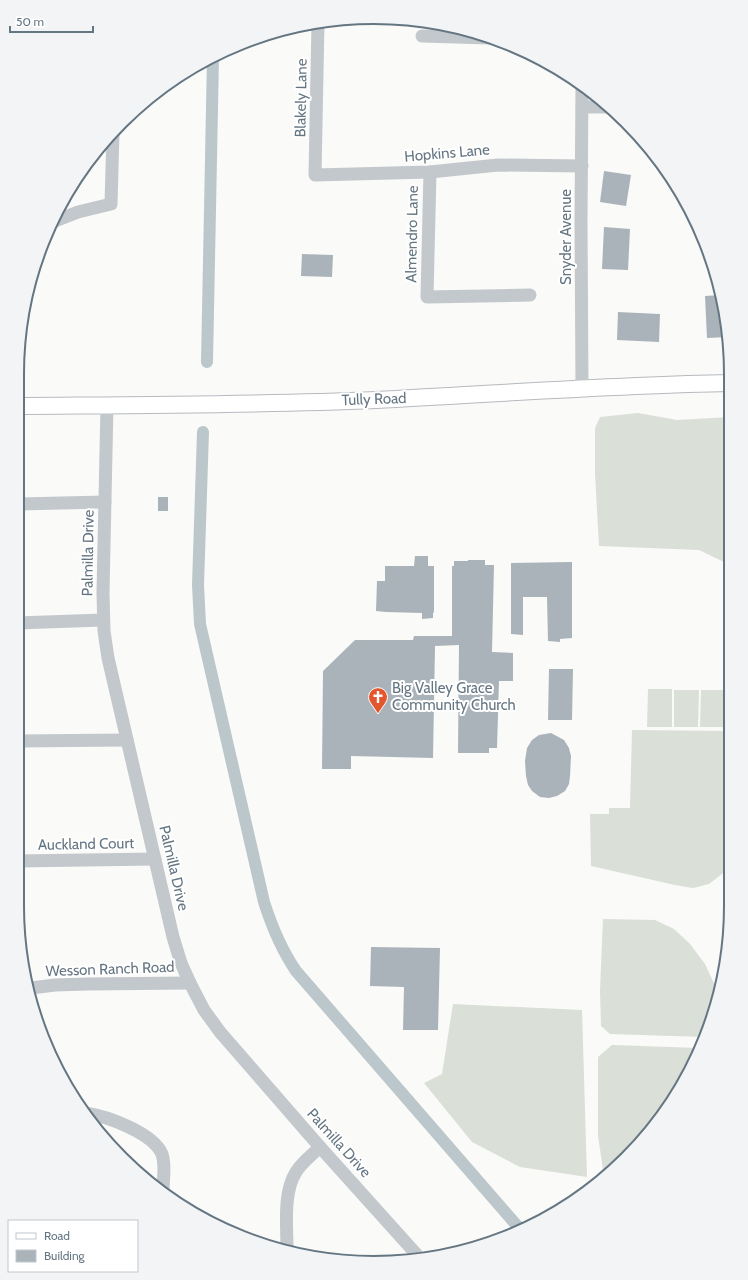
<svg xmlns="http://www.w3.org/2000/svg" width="748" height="1280" font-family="Cabin,sans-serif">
	<rect width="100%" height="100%" fill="#fafaf8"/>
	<g fill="#dadfd7">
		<path d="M 638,413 L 677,420 L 730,417 L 730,568 L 724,562 L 699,550 L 599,546 L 595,474 L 595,428 L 600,417 Z"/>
		<path d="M 648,689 L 672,689 L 672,727 L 647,727 Z"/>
		<path d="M 674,690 L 699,690 L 698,727 L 674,727 Z"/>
		<path d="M 701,690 L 726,690 L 725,727 L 700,727 Z"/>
		<path d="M 632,730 L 728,731 L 726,815 L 730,816 L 730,864 L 727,870 L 709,884 L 693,888 L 675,885 L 591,866 L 590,814 L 609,814 L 609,808 L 630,808 Z"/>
		<path d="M 603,919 L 655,920 L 674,929 L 690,944 L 705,964 L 718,992 L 712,1021 L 704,1037 L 610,1034 L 601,1026 L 600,991 Z"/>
		<path d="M 453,1004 L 582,1010 L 587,1177 L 520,1167 L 472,1142 L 424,1083 L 442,1074 Z"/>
		<path d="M 612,1045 L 699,1048 L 671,1105 L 604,1176 L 598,1136 L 598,1057 Z"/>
	</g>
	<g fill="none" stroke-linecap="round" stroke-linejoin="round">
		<g stroke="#bbc7cb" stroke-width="12">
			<path d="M 207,362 L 213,57"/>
			<path d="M 203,432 L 198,585 L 200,624 L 264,902 C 272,927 281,949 296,971 L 519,1228"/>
		</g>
	</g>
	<g fill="#aab3b9">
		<path d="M 604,171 L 631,175 L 626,206 L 600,202 Z"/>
		<path d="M 604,227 L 630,229 L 628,270 L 602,269 Z"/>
		<path d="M 302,254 L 333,255 L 332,277 L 301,276 Z"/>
		<path d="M 721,295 L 728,337 L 707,338 L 705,296 Z"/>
		<path d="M 618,312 L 660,314 L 659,342 L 617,340 Z"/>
		<rect x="158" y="497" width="10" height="14"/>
		<path d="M 415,556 L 428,556 L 428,566 L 434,566 L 434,613 L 433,612 L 433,618 L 422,619 L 422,613 L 386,612 L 376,611 L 377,581 L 385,581 L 385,566 L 414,566 Z"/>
		<path d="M 468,560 L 485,560 L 485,565 L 494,565 L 492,652 L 513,653 L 513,681 L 499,681 L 497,748 L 489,748 L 489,753 L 458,753 L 459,645 L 435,646 L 433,758 L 351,756 L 351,769 L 322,769 L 323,671 L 355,640 L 413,640 L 414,636 L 452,636 L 452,566 L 454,566 L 454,561 L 468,561 Z"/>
		<path d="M 572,562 L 572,638 L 560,639 L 560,642 L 548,641 L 547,597 L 523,597 L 523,635 L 511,634 L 511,563 Z"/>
		<path d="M 549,669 L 573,669 L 572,720 L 548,720 Z"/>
		<path d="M 551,733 L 564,740 L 569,748 L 571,756 L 570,776 L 569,784 L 565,791 L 557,796 L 549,798 L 540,797 L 532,791 L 528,785 L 526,776 L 525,761 L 527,748 L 532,740 L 539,735 Z"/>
		<path d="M 371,947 L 440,948 L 438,1030 L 403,1030 L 404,987 L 370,986 Z"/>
	</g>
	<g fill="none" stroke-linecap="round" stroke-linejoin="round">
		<defs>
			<path id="major" d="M 18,406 C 137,405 257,405 376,400 C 494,394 612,385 730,383"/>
		</defs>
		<use href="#major" stroke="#b5babe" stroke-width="18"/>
		<g stroke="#c3c8cc" stroke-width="13">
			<path d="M 318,22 L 315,175 L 430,172 L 498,165 L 582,166"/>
			<path d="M 422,36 L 489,38"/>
			<path d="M 582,86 L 581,220 L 582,388"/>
			<path d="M 582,107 L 606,107"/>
			<path d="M 430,172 L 427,297 L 530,295"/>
			<path d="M 55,221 L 78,212 L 111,204 L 113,132"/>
			<path d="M 107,405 L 103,593 L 104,631 L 108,658 L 173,937 L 181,963 L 190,983 L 204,1010 L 220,1032 L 320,1147 L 418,1256"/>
			<path d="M 18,504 L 105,502"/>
			<path d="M 17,623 L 103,620"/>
			<path d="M 17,741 L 127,740"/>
			<path d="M 17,861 L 155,859"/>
			<path d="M 31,988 L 55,985 L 88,984 L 190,983"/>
			<path d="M 85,1113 C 107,1116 153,1133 162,1154 C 166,1165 163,1180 163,1191"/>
			<path d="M 287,1249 C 287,1226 283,1192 296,1172 C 302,1162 312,1155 320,1147"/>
		</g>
		<use href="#major" stroke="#fff" stroke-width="16"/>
	</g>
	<defs>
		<symbol id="church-pin" viewBox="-11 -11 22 30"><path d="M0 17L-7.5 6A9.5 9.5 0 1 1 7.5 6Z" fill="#e4572e" stroke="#fff"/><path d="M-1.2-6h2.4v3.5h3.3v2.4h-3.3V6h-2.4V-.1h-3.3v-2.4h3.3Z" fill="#fff"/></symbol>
	</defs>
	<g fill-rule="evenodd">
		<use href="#church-pin" x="367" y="686" width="22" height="30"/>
	</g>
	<g text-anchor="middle" stroke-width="4" stroke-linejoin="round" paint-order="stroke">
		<g font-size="15" fill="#657683" stroke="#fff">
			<text transform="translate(301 98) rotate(-89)" y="5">Blakely Lane</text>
			<text transform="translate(447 153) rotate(-5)" y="5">Hopkins Lane</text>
			<text transform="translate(412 234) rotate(-89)" y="5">Almendro Lane</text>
			<text transform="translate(566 237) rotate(-90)" y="5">Snyder Avenue</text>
			<text transform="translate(374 399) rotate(-2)" y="5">Tully Road</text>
			<text transform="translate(88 553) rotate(-89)" y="5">Palmilla Drive</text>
			<text transform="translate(86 844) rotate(-1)" y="5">Auckland Court</text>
			<text transform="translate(174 868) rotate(77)" y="5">Palmilla Drive</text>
			<text transform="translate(110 969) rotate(-2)" y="5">Wesson Ranch Road</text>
			<text transform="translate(339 1143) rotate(48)" y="5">Palmilla Drive</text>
		</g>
		<g font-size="15" fill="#657683" stroke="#fff" text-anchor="start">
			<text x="392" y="693">Big Valley Grace<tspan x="392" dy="17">Community Church</tspan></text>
		</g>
	</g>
	<path d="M0 0H748V1280H0ZM374 24H374A350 350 0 0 1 724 374V906A350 350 0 0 1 374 1256H374A350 350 0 0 1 24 906V374A350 350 0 0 1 374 24Z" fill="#f3f4f5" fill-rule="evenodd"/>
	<path fill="none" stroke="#657683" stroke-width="2" d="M374 24H374A350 350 0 0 1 724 374V906A350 350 0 0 1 374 1256H374A350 350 0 0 1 24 906V374A350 350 0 0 1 374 24Z"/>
	<rect x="8" y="1220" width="130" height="52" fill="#ffffff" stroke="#c1c8cd"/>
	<rect x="16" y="1233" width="20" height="6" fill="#ffffff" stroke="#c1c8cd"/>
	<text x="44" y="1240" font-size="12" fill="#657683">Road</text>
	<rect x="16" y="1250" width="20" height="12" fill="#aab3b9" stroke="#c1c8cd"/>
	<text x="44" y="1260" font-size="12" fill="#657683">Building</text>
	<path d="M10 26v6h83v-6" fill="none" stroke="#657683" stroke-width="2"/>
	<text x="16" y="26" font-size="12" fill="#657683" stroke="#ffffff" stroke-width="3" paint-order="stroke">50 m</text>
</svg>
